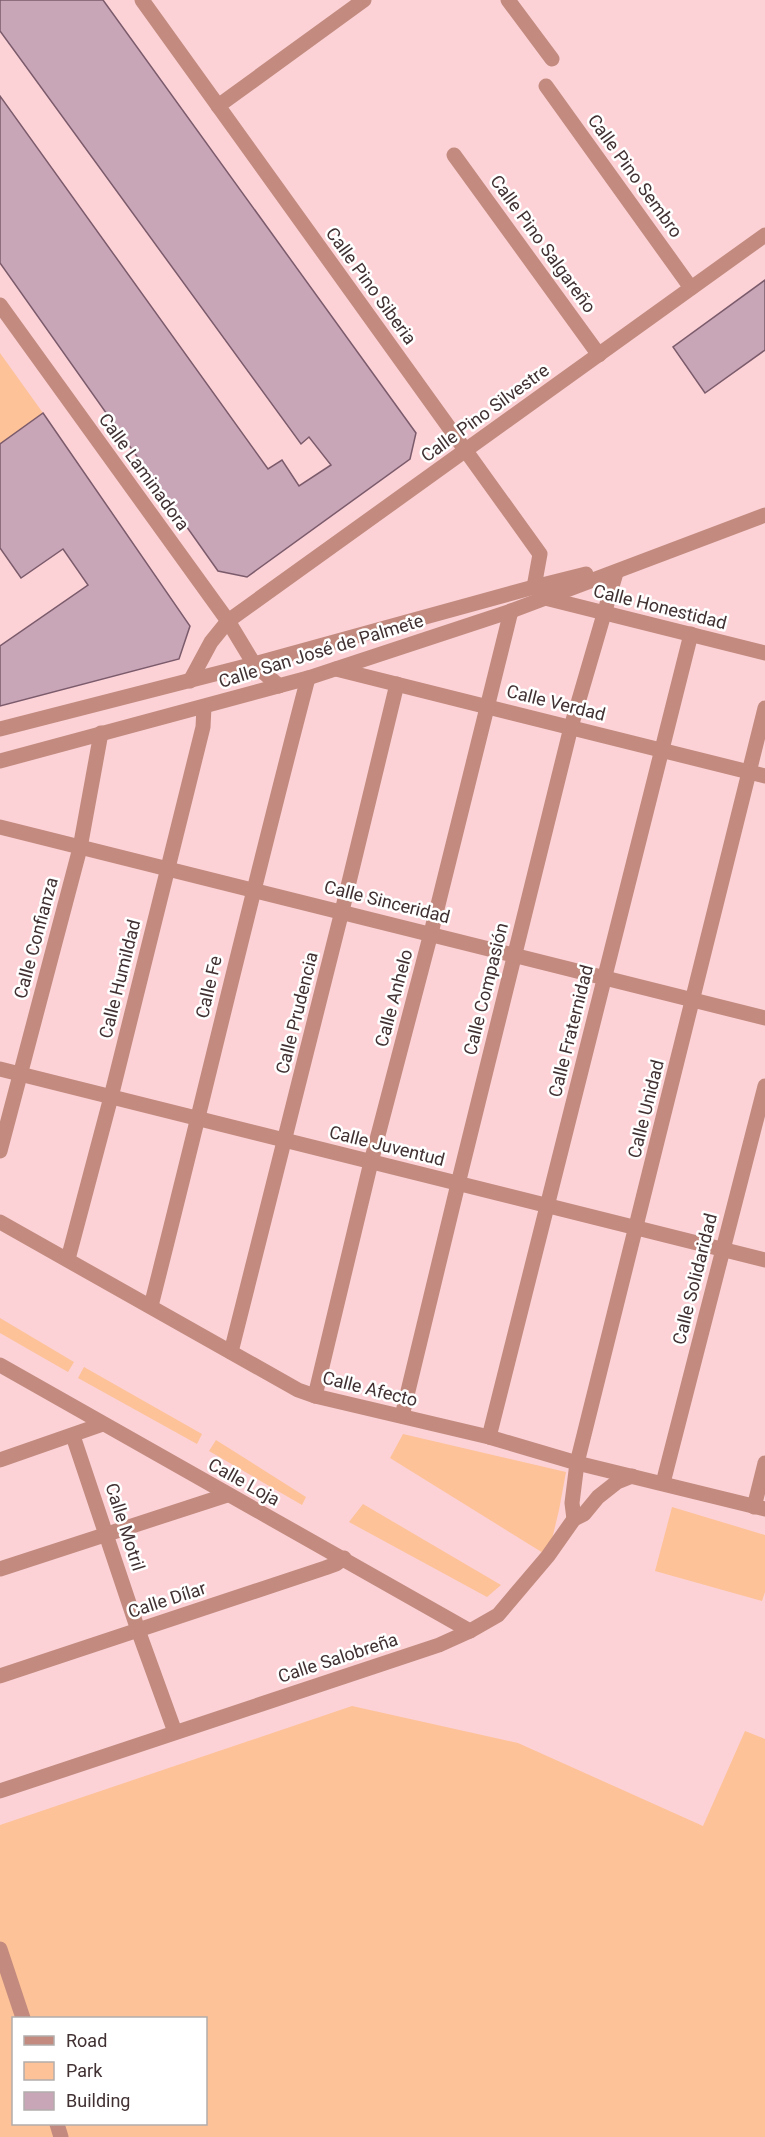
<svg xmlns="http://www.w3.org/2000/svg" width="765" height="2137" font-family="Roboto,sans-serif">
	<rect width="100%" height="100%" fill="#fcd2d7"/>
	<g fill="#fdc297" fill-rule="evenodd">
		<path d="M 0,353 L 43,413 L 0,444 Z"/>
		<path d="M 0,1318 L 74,1362 L 68,1372 L 0,1333 Z"/>
		<path d="M 84,1367 L 202,1434 L 197,1444 L 78,1378 Z"/>
		<path d="M 403,1434 L 566,1472 L 559,1510 L 548,1556 L 390,1458 Z"/>
		<path d="M 216,1440 L 306,1497 L 302,1505 L 209,1451 Z"/>
		<path d="M 363,1504 L 501,1585 L 487,1597 L 349,1522 Z"/>
		<path d="M 672,1507 L 765,1535 L 765,1592 L 762,1601 L 655,1571 Z"/>
		<path d="M 352,1706 L 518,1743 L 703,1826 L 745,1731 L 765,1739 L 765,2137 L 0,2137 L 0,1825 ZM 14,2018 L 206,2018 L 206,2124 L 14,2124 Z"/>
	</g>
	<g fill="#c8a5b7" stroke="#7b5b6b" stroke-width="1.5">
		<path d="M 0,0 L 103,0 L 416,433 L 410,459 L 247,577 L 218,571 L 0,263 L 0,96 L 268,469 L 282,460 L 299,486 L 331,465 L 309,437 L 301,444 L 0,31 Z"/>
		<path d="M 765,280 L 765,350 L 705,393 L 673,347 Z"/>
		<path d="M 43,413 L 190,626 L 179,659 L 0,706 L 0,646 L 88,585 L 63,549 L 21,578 L 0,548 L 0,444 Z"/>
	</g>
	<g fill="none" stroke-linecap="round" stroke-linejoin="round">
		<g stroke="#c38b7f" stroke-width="15">
			<path d="M 142,0 L 540,554 L 534,587"/>
			<path d="M 508,0 L 552,59"/>
			<path d="M 546,86 L 691,288"/>
			<path d="M 218,106 L 364,0"/>
			<path d="M 454,155 L 599,355"/>
			<path d="M 0,305 L 228,621 L 254,664 L 279,686"/>
			<path d="M 545,598 L 765,653"/>
			<path d="M 336,669 L 765,776"/>
			<path d="M 190,681 L 211,642 L 228,621 L 765,235"/>
			<path d="M 0,729 L 254,664 L 534,587 L 586,574"/>
			<path d="M 0,761 L 308,678 L 511,611 L 765,515"/>
			<path d="M 0,827 L 765,1018"/>
			<path d="M 0,1069 L 765,1260"/>
			<path d="M 0,1151 L 80,848 L 101,733"/>
			<path d="M 0,1222 L 298,1390 L 315,1396 L 489,1437 L 577,1463 L 765,1509"/>
			<path d="M 68,1259 L 111,1097 L 203,727 L 204,707"/>
			<path d="M 151,1306 C 204,1097 253,887 308,678"/>
			<path d="M 231,1352 L 342,911 L 397,684"/>
			<path d="M 0,1365 L 470,1631"/>
			<path d="M 315,1396 L 371,1162 L 431,933 L 511,611"/>
			<path d="M 402,1416 L 458,1184 L 571,727 L 616,573"/>
			<path d="M 73,1436 L 138,1630 L 175,1732"/>
			<path d="M 489,1437 L 691,634"/>
			<path d="M 0,1460 L 103,1424"/>
			<path d="M 663,1483 L 765,1086"/>
			<path d="M 754,1507 L 765,1463"/>
			<path d="M 574,1519 L 572,1503 L 577,1463 L 765,708"/>
			<path d="M 0,1569 L 227,1495"/>
			<path d="M 0,1676 L 325,1568 L 336,1564 L 344,1558"/>
			<path d="M 0,1791 L 439,1645 L 470,1631 L 498,1615 L 548,1556 L 574,1519 L 584,1514 L 598,1497 L 617,1482 L 632,1476"/>
			<path d="M 0,1949 L 23,2018"/>
			<path d="M 57,2124 L 61,2137"/>
		</g>
	</g>
	<g text-anchor="middle" stroke-width="5" stroke-linejoin="round" paint-order="stroke">
		<g font-size="18" fill="#413133" stroke="#fff">
			<text transform="translate(635 176) rotate(54)" y="6">Calle Pino Sembro</text>
			<text transform="translate(543 244) rotate(54)" y="6">Calle Pino Salgareño</text>
			<text transform="translate(371 286) rotate(54)" y="6">Calle Pino Siberia</text>
			<text transform="translate(485 413) rotate(-36)" y="6">Calle Pino Silvestre</text>
			<text transform="translate(144 472) rotate(54)" y="6">Calle Laminadora</text>
			<text transform="translate(660 607) rotate(14)" y="6">Calle Honestidad</text>
			<text transform="translate(321 651) rotate(-17)" y="6">Calle San José de Palmete</text>
			<text transform="translate(556 703) rotate(14)" y="6">Calle Verdad</text>
			<text transform="translate(387 902) rotate(14)" y="6">Calle Sinceridad</text>
			<text transform="translate(36 938) rotate(-75)" y="6">Calle Confianza</text>
			<text transform="translate(120 979) rotate(-76)" y="6">Calle Humildad</text>
			<text transform="translate(209 987) rotate(-77)" y="6">Calle Fe</text>
			<text transform="translate(486 989) rotate(-76)" y="6">Calle Compasión</text>
			<text transform="translate(394 998) rotate(-75)" y="6">Calle Anhelo</text>
			<text transform="translate(297 1013) rotate(-76)" y="6">Calle Prudencia</text>
			<text transform="translate(571 1031) rotate(-76)" y="6">Calle Fraternidad</text>
			<text transform="translate(646 1109) rotate(-76)" y="6">Calle Unidad</text>
			<text transform="translate(387 1146) rotate(14)" y="6">Calle Juventud</text>
			<text transform="translate(695 1279) rotate(-76)" y="6">Calle Solidaridad</text>
			<text transform="translate(370 1389) rotate(14)" y="6">Calle Afecto</text>
			<text transform="translate(244 1482) rotate(29)" y="6">Calle Loja</text>
			<text transform="translate(125 1527) rotate(72)" y="6">Calle Motril</text>
			<text transform="translate(167 1600) rotate(-18)" y="6">Calle Dílar</text>
			<text transform="translate(338 1658) rotate(-18)" y="6">Calle Salobreña</text>
		</g>
	</g>
	<rect x="12" y="2017" width="195" height="108" fill="#ffffff" stroke="#b3adad" stroke-width="1.5"/>
	<rect x="24" y="2036" width="30" height="9" fill="#c38b7f" stroke="#b3adad" stroke-width="1.5"/>
	<text x="66" y="2047" font-size="18" fill="#413133">Road</text>
	<rect x="24" y="2062" width="30" height="18" fill="#fdc297" stroke="#b3adad" stroke-width="1.5"/>
	<text x="66" y="2077" font-size="18" fill="#413133">Park</text>
	<rect x="24" y="2092" width="30" height="18" fill="#c8a5b7" stroke="#b3adad" stroke-width="1.5"/>
	<text x="66" y="2107" font-size="18" fill="#413133">Building</text>
</svg>
